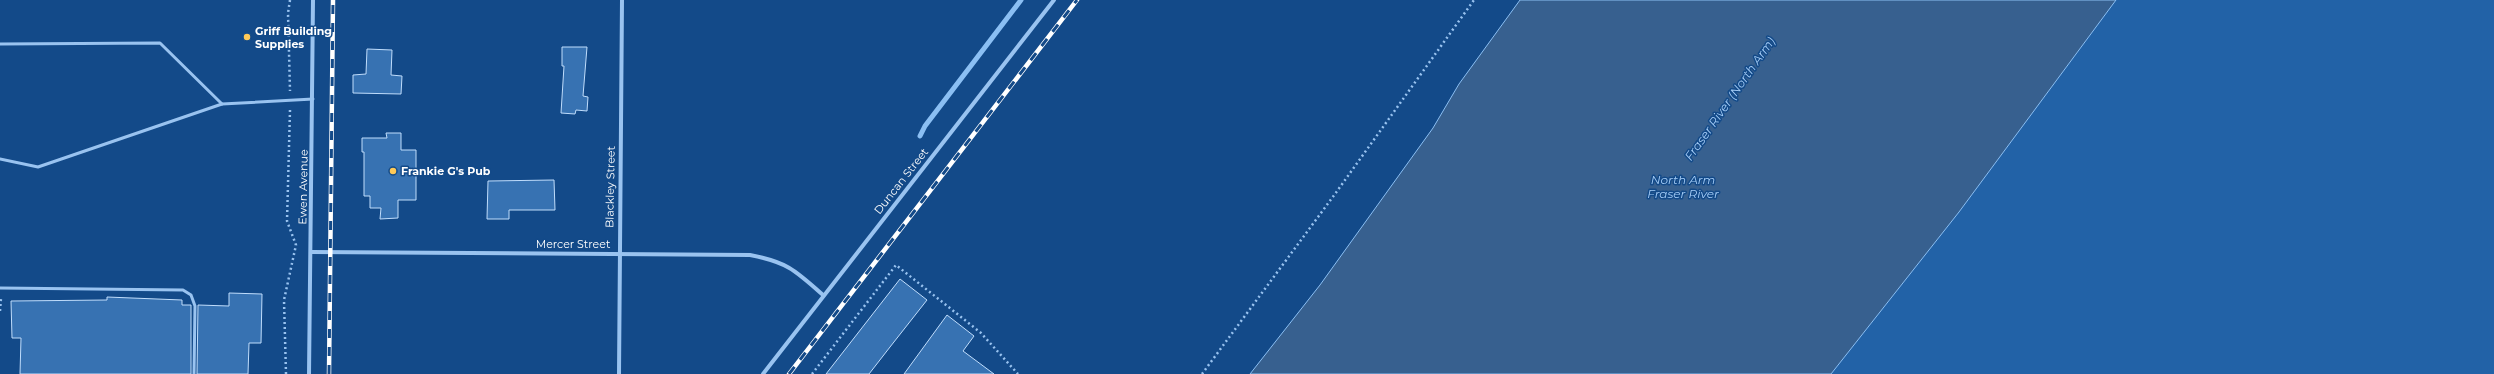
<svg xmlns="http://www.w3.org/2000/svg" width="2494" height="374" font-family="Montserrat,sans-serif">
	<rect width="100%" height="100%" fill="#134a89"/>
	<path fill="#2262a7" d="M 2116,0 L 2494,0 L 2494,374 L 1831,374 L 1959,212 Z"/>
	<path fill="#37608f" stroke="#8bbff3" d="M 1520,0 L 2116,0 L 1959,212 L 1831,374 L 1250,374 L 1320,285 L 1433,128 L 1459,84 Z"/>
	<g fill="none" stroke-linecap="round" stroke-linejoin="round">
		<path stroke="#8bbff3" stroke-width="5" d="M 920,136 L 925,126 L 1021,0"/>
	</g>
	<g fill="#3772b2" stroke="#c0ddfc">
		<path d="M 562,47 L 587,47 L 583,96 L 588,97 L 587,111 L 576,110 L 575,114 L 561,113 L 564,66 L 562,66 Z"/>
		<path d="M 367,49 L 392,50 L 391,75 L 402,76 L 401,94 L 353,93 L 353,75 L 366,74 Z"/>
		<path d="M 386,133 L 401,133 L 401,150 L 416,150 L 416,200 L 398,200 L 398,218 L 380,219 L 381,208 L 370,208 L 370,196 L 364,196 L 364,152 L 362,152 L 362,138 L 387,138 Z"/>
		<path d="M 554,180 L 555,210 L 509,210 L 509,219 L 487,219 L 488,181 Z"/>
		<path d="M 900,279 L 927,300 L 890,347 L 869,374 L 826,374 Z"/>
		<path d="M 229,293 L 262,294 L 261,343 L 249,343 L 248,374 L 197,374 L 198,305 L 229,306 Z"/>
		<path d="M 107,297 L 182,300 L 182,305 L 191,305 L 191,374 L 20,374 L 21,338 L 12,338 L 11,301 L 107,300 Z"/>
		<path d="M 947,315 L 974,336 L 963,351 L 994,374 L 904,374 Z"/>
	</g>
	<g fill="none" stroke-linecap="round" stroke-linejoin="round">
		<g stroke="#99c3f0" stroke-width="2.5" stroke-dasharray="2 3" stroke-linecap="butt">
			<path d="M 290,0 L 288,13 L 290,91"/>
			<path d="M 0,311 L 1,298"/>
			<path d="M 286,374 L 284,300 L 296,245 L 287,221 L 290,110"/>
			<path d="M 812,374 L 896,265 L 981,333 L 1018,374"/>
			<path d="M 1202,374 L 1335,194 L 1474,0"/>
		</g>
		<g stroke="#99c3f0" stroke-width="3">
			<path d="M 0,44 L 160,43 L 222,104 L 313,99"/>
			<path d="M 0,159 L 38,167 L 222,104"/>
			<path d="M 0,288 L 183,290 L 191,295 L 195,306 L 194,374"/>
		</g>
		<g stroke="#99c3f0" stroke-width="4">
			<path d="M 311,252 L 750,255 C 787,262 795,270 823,295"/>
			<path d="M 309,374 L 313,0"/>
			<path d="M 619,374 L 622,0"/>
			<path d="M 763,374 L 1054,0"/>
		</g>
		<defs>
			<g id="rail">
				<path d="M 329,374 L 333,0"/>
				<path d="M 789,374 L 1077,0"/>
			</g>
		</defs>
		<use href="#rail" stroke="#fff" stroke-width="4.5"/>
		<use href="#rail" stroke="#134a89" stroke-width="3" stroke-dasharray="9" stroke-linecap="butt"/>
	</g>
	<g fill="#ffca58" stroke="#134a89" stroke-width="1.5">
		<circle cx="247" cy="37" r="4"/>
		<circle cx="393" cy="171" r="4"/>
	</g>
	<g text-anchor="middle" stroke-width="3" stroke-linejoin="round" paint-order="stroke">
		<g font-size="11" font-weight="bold" fill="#fff" stroke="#134a89" text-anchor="start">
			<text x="255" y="35">Griff Building<tspan x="255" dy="13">Supplies</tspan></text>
			<text x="401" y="175">Frankie G's Pub</text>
		</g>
		<g font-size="11" fill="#fff" stroke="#134a89">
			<text transform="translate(901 181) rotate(-52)" y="4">Duncan Street</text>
			<text transform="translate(303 187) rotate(-89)" y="4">Ewen Avenue</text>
			<text transform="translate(610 187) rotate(-89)" y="4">Blackley Street</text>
			<text x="573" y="248">Mercer Street</text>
		</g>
		<g font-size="12" font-style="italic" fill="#a5cdf7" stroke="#134a89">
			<text transform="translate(1730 99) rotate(-55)" y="4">Fraser River (North Arm)</text>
			<text x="1683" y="184">North Arm<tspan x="1683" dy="14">Fraser River</tspan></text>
		</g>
	</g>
</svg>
